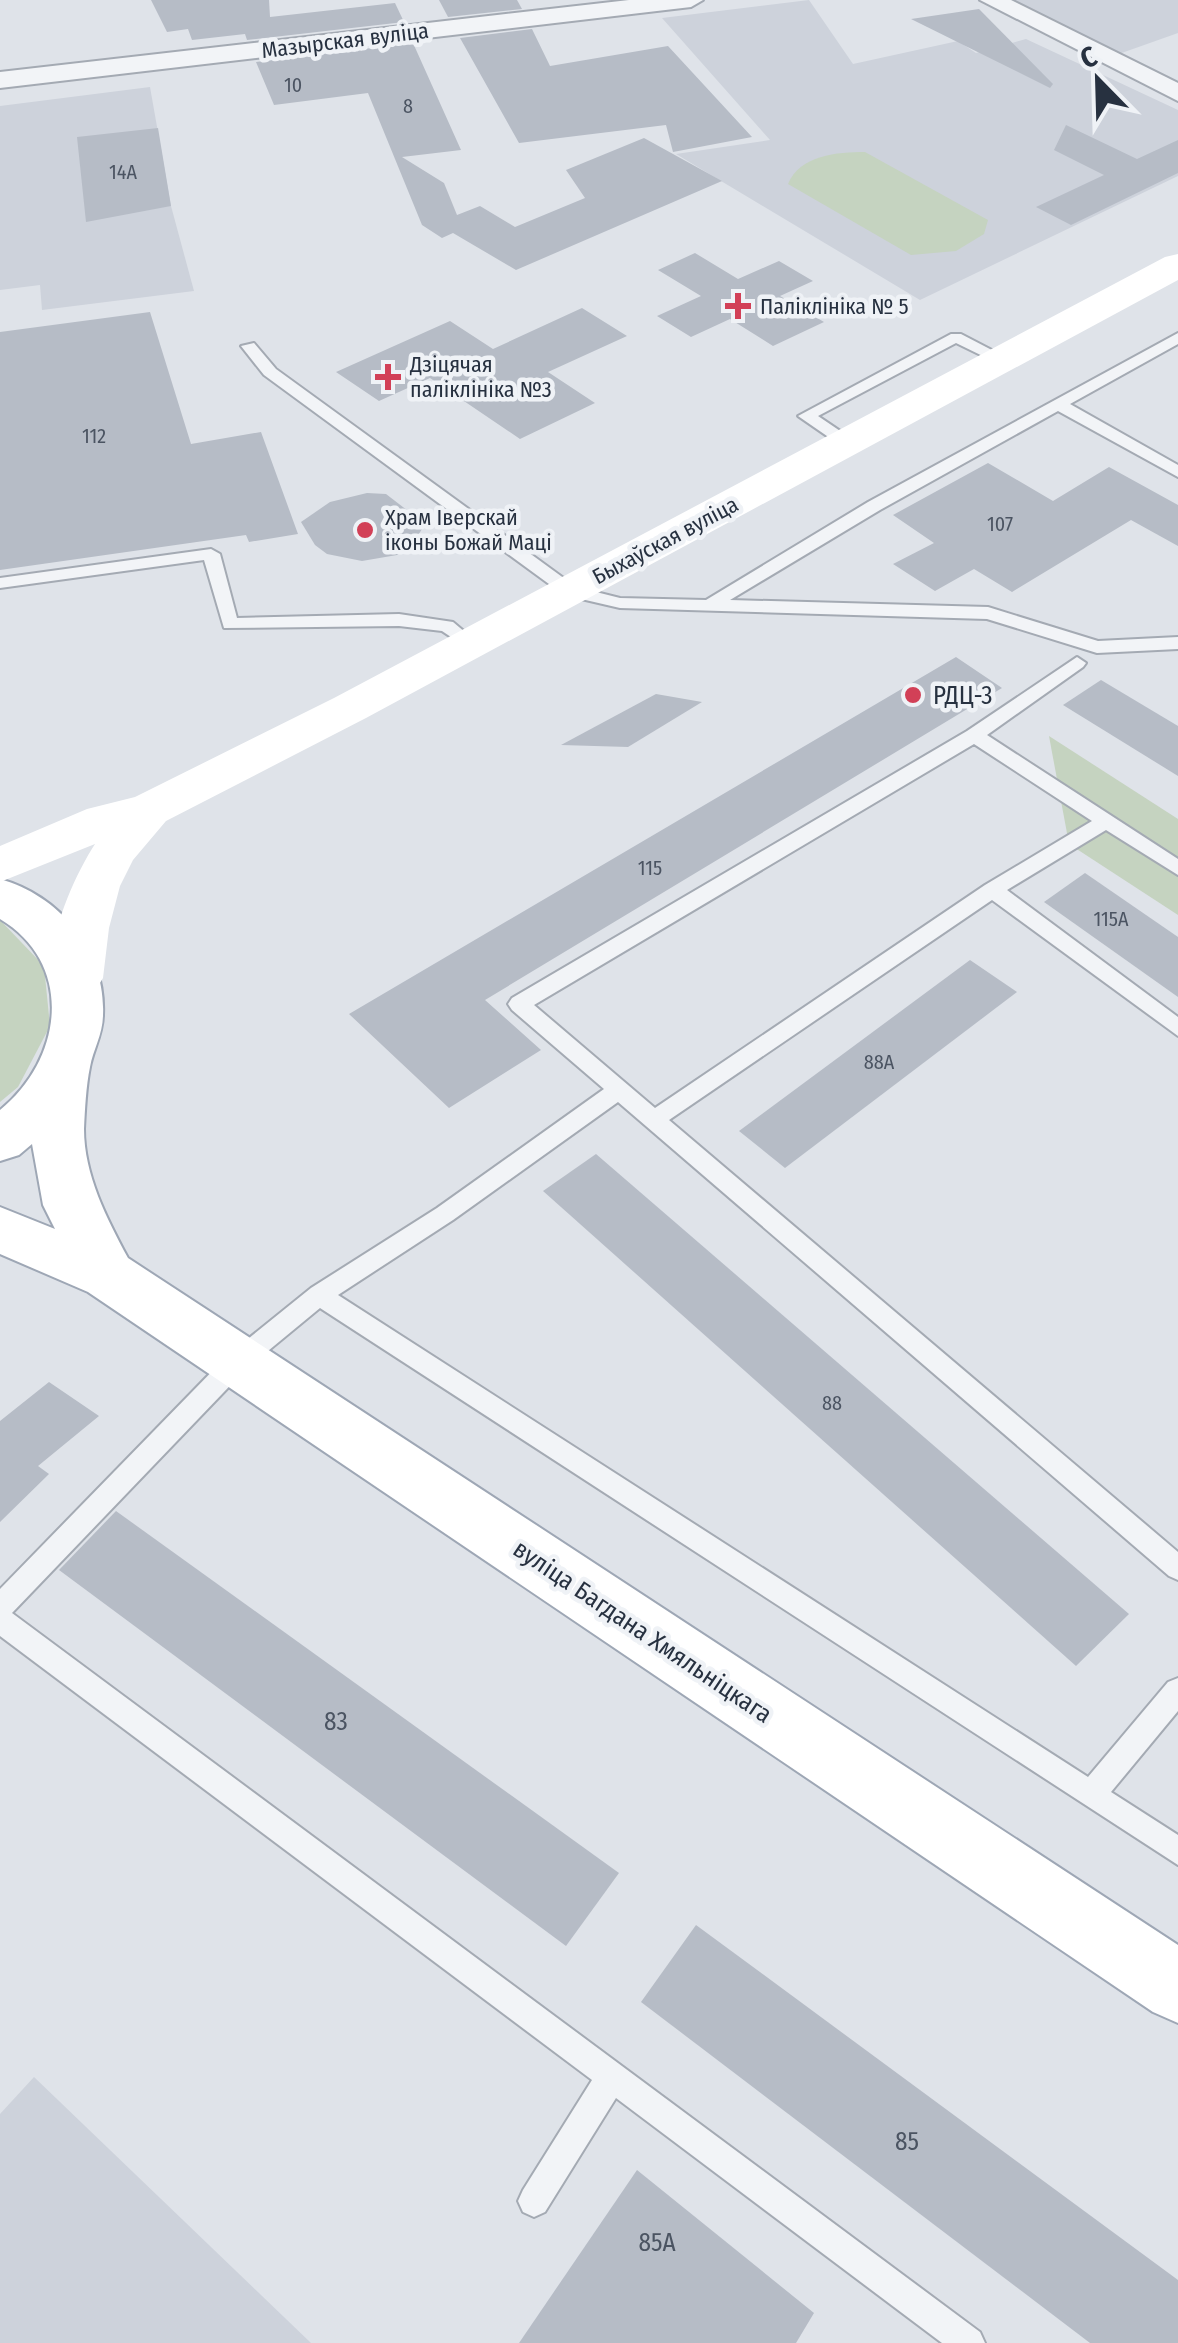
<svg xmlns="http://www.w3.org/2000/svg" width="1178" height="2343" font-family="'Fira Sans Condensed',sans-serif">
	<rect width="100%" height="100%" fill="#dfe3e9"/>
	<g fill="#cdd2db">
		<path d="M 809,0 L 853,64 L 958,41 L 976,53 L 1026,39 L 1178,110 L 1178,176 L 920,300 L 676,154 L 770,140 L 662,18 Z"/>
		<path d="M 1014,0 L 1178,0 L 1178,33 L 1116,55 Z"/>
		<path d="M 150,87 L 171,206 L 194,291 L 42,310 L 40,285 L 0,290 L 0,106 Z"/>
		<path d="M 34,2077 L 311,2343 L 0,2343 L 0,2114 Z"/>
	</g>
	<g fill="#c5d3c0">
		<path d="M 865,152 L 988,220 L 984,234 L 956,251 L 911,255 L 788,184 C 800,155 837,152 865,152 Z"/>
		<path d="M 1049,736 L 1178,819 L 1178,915 L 1069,844 Z"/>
		<path d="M 0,920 L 44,966 L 50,1026 L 18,1087 L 0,1102 Z"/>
	</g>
	<g fill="#b6bcc6">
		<path d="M 151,0 L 269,0 L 270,17 L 395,3 L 404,22 L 247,40 L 245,34 L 192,40 L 188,29 L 167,32 Z"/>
		<path d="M 439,0 L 517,0 L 522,9 L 448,17 Z"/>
		<path d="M 979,9 L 1053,84 L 1050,88 L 911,19 Z"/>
		<path d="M 532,29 L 550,66 L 668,46 L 752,137 L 673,152 L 666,125 L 519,143 L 460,38 Z"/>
		<path d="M 413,43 L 461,150 L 402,157 L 444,183 L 457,215 L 480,206 L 515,227 L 585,198 L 566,170 L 644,138 L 722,181 L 516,270 L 453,233 L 442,238 L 422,225 L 368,93 L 274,105 L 256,62 Z"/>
		<path d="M 1066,125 L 1137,159 L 1178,140 L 1178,173 L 1071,225 L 1036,207 L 1104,175 L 1054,150 Z"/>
		<path d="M 158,128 L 171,206 L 86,222 L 77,137 Z"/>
		<path d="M 695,253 L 738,279 L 779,261 L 813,281 L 780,296 L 824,322 L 773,346 L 730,319 L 691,337 L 657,316 L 701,296 L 658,270 Z"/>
		<path d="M 582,308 L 627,336 L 548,372 L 595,403 L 520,439 L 430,378 L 379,401 L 336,372 L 450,321 L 493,349 Z"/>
		<path d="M 150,312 L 191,444 L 261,432 L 298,534 L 249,542 L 246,535 L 0,570 L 0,332 Z"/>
		<path d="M 988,463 L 1053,501 L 1109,467 L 1178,505 L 1178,546 L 1131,520 L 1012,592 L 974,569 L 935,591 L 893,564 L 934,543 L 893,515 Z"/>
		<path d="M 367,493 L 386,494 L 425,524 L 411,547 L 397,555 L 362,561 L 327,554 L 315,545 L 301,522 L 330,502 Z"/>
		<path d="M 956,657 L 1002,688 L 485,1000 L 541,1050 L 449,1108 L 349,1014 Z"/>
		<path d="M 1101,680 L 1178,726 L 1178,776 L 1063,705 Z"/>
		<path d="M 656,694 L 702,702 L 628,747 L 561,745 Z"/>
		<path d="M 1085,873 L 1178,937 L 1178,997 L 1044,902 Z"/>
		<path d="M 970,960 L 1017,992 L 785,1168 L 739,1131 Z"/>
		<path d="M 596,1154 L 1129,1614 L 1076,1666 L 543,1191 Z"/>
		<path d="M 49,1382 L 99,1416 L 38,1466 L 49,1474 L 0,1522 L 0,1421 Z"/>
		<path d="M 116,1511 L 619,1873 L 566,1946 L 59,1570 Z"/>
		<path d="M 696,1925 L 1178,2280 L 1178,2343 L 1090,2343 L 641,2002 Z"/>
		<path d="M 637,2170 L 814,2313 L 796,2343 L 519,2343 Z"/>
	</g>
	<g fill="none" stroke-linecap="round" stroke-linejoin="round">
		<defs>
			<g id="service">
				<path d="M 1178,333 L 1178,344 L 1070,404 L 1178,465 L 1178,477 L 1058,411 L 880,510 L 730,600 L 988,607 L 1098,641 L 1178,637 L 1178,649 L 1097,653 L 987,619 L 620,608 L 564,595 L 264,375 L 241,346 L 254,343 L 276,369 L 576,587 L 620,598 L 706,600 L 868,502 Z"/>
				<path d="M 951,334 L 961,334 L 1011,360 L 997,363 L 956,343 L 818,416 L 852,439 L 852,445 L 840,445 L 798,416 Z"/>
				<path d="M 211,549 L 220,554 L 237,618 L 399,614 L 453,622 L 478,643 L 469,649 L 442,631 L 399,626 L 224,628 L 204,560 L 0,588 L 0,578 Z"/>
				<path d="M 1077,657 L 1086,663 L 1083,667 L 987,735 L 1178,859 L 1178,875 L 1106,830 L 1007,890 L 1178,1017 L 1178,1036 L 992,900 L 669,1120 L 1178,1552 L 1178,1580 L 1169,1576 L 618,1102 L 453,1220 L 338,1295 L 1088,1777 L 1168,1682 L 1178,1678 L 1178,1711 L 1111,1792 L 1178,1835 L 1178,1865 L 320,1308 L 246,1369 L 12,1613 L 980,2332 L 985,2343 L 942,2343 L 616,2098 L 545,2212 L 534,2217 L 523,2212 L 518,2201 L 523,2190 L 592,2080 L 0,1636 L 0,1589 L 228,1355 L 311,1288 L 437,1208 L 604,1089 L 512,1010 L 508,1004 L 512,998 L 967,731 ZM 974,744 L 1092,821 L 985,885 L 655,1108 L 534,1005 Z"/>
			</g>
			<g id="minor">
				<path d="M 629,0 L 703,0 L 691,7 L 0,88 L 0,72 Z"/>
				<path d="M 980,0 L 1011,0 L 1178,83 L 1178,101 Z"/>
			</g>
			<path id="primary" d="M 0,879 C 60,896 106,951 103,1015 C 103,1034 93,1050 90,1067 C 86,1086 85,1109 84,1129 C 84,1175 107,1219 128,1258 L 1178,1945 L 1178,2023 L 1153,2012 L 88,1292 L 0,1254 L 0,1207 L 55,1229 L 43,1205 L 32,1144 L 19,1155 L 0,1161 L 0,1110 C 63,1059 75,964 0,919 Z"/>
		</defs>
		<use href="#service" stroke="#a4aab3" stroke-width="4"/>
		<use href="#minor" stroke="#a4aab3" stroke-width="4"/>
		<use href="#primary" stroke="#9ea7b5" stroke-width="4"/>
		<use href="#service" fill="#f2f4f7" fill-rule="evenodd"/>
		<use href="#minor" fill="#f2f4f7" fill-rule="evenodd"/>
		<path fill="#fff" fill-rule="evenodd" d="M 1178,254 L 1178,280 L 366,718 L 166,821 L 133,860 L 120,886 L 109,928 L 103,978 L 95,991 L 77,997 L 59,991 C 38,954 73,878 95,844 L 0,882 L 0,846 L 87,809 L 135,797 L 334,698 L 1165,257 Z"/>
		<use href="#primary" fill="#fff" fill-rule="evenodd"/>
	</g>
	<g fill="#d24057" stroke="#eff2f6" stroke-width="4">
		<path d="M733 291h10v10h10v10h-10v10h-10v-10h-10v-10h10z"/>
		<path d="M383 362h10v10h10v10h-10v10h-10v-10h-10v-10h10z"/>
		<circle cx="365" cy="530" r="10"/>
		<circle cx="913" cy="695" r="10"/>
	</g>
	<g text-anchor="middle" stroke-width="9" stroke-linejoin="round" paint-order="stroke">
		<g font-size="20" fill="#4b5462">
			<text x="293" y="92">10</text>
			<text x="408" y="113">8</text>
			<text x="123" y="179">14А</text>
			<text x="94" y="443">112</text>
			<text x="1000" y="531">107</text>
			<text x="650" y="875">115</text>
			<text x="1111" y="926">115А</text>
			<text x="879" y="1069">88А</text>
			<text x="832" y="1410">88</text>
		</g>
		<g font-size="22" fill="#273140" stroke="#eff2f6">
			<text transform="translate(345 40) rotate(-7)" y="8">Мазырская вуліца</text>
			<text transform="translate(665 540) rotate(-28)" y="8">Быхаўская вуліца</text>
		</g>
		<g font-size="22" fill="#273140" stroke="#eff2f6" text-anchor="start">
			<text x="760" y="314">Паліклініка № 5</text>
			<text x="410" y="372">Дзіцячая<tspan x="410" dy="25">паліклініка №3</tspan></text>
			<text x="385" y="525">Храм Іверскай<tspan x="385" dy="25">іконы Божай Маці</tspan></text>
		</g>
		<g font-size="25" fill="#273140" stroke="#eff2f6" text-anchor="start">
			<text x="933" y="704">РДЦ-3</text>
		</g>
		<g font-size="25" fill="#273140" stroke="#eff2f6">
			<text transform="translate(643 1631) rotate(34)" y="9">вуліца Багдана Хмяльніцкага</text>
		</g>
		<g font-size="25" fill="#4b5462">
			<text x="336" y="1730">83</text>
			<text x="907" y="2150">85</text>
			<text x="657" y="2251">85А</text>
		</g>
	</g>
	<g transform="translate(1098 80) rotate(337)" stroke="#eff2f6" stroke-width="8" paint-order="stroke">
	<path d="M0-8L18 38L0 25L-18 38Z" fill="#273140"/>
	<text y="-15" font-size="28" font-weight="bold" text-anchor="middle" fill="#273140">С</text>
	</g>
</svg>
